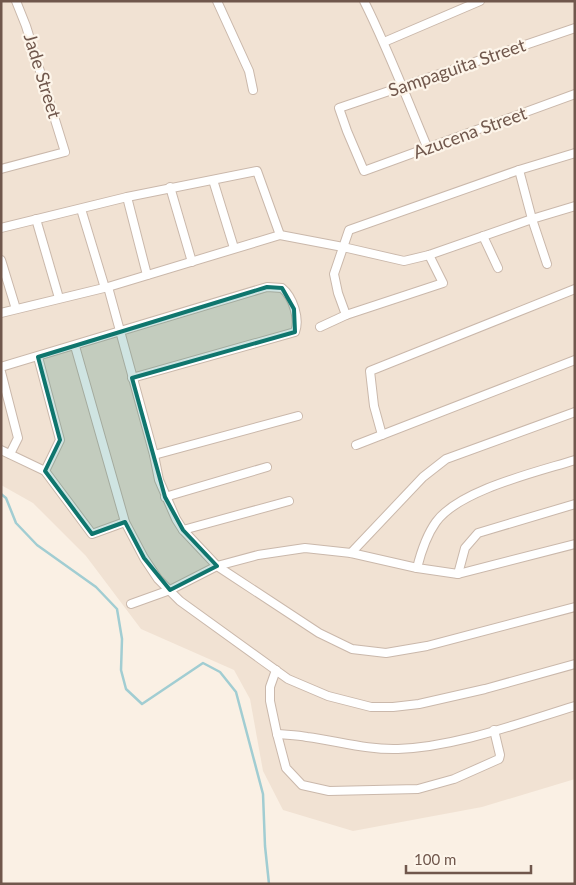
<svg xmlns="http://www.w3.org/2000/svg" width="576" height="885" font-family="Lato,sans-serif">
	<rect width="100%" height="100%" fill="#faf0e4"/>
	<path fill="#f1e2d3" d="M 1,1 L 575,1 L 575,779 L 482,807 L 353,831 L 283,810 L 263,771 L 250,699 L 234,670 L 141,629 L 86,556 L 33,503 L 1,485 Z"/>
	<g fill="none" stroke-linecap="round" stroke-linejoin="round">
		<path stroke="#a1cdd2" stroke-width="2.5" d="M 1,494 L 6,498 L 16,523 L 37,545 L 96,587 L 117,609 L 122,639 L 121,670 L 126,689 L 142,704 L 203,663 L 220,672 L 236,692 L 263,794 L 265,846 L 269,884"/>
		<defs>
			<g id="street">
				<path d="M 217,1 L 249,71 L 253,90"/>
				<path d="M 364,1 C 388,49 407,99 428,149"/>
				<path d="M 575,28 L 339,108 L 347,131 L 364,171 L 575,94"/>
				<path d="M 384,42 L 480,1"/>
				<path d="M 1,169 L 65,152 L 26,26 L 16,1"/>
				<path d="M 519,170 L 532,219 L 547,264"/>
				<path d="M 213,180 L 234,248"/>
				<path d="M 170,187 L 192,262"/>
				<path d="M 127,197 L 147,275"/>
				<path d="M 81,209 L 105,288"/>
				<path d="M 36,219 L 59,298"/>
				<path d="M 1,228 L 127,197 L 257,171 L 280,235"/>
				<path d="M 483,236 L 498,268"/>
				<path d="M 1,260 L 16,309"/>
				<path d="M 108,287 L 154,455 L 159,480 L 176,519 L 183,530 L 217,566 L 319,633 L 352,649 L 386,653 L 427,646 L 575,607"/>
				<path d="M 1,313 L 108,287 L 280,235 L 343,247 L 404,261 L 429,255 L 532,219 L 575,206"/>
				<path d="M 346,315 L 443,283 L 429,255"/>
				<path d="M 320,327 L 346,315 L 338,293 L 334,274 L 349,230 L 519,170 L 575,153"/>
				<path d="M 75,346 L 125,522 L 144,558 L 158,579 L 180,601 L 288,679 L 328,696 L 371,707 L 393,707 L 419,704 L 485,689 L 575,664"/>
				<path d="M 38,357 L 60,440 L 45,471"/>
				<path d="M 1,367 L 267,287 L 282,288 C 293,297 300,319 295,332 L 132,378"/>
				<path d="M 1,372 L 18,438 L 10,454"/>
				<path d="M 382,435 L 374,406 L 370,371 L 575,289"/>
				<path d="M 356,445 L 575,360"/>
				<path d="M 1,450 L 45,471 L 92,534 L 125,522"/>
				<path d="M 154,455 L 298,416"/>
				<path d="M 165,497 L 267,467"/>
				<path d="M 183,530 L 289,501"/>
				<path d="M 351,553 L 423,477 L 446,459 L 575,412"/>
				<path d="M 417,568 C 421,552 426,536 436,522 C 459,490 537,472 575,460"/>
				<path d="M 458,574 L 465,548 L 478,533 L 575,504"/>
				<path d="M 131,604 L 170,590 L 217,566 L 258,555 L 305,548 L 351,553 L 417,568 L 458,574 L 575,544"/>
				<path d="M 276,670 L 270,687 L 270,701 L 277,734 L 286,768 L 302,785 L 329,791 L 418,789 L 454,779 L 499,759 L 500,755 L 494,730"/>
				<path d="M 277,734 C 287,735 298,735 307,737 C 338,741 367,750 398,749 C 456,747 519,723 575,706"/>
			</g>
		</defs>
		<use href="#street" stroke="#cab8ab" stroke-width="10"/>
		<use href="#street" stroke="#fff" stroke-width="8"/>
	</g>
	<path fill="#0f766e" fill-opacity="0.2" stroke="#0f766e" stroke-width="4" stroke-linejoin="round" d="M 267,287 L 282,288 L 294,309 L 295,332 L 132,378 L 165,497 L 183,530 L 217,566 L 170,590 L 144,558 L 125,522 L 92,534 L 45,471 L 60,440 L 38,357 Z"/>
	<g text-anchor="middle" stroke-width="4.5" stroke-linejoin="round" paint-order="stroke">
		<g font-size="18" fill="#70574c" stroke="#fdf5ea">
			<text transform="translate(457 68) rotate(-19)" y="6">Sampaguita Street</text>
			<text transform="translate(42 76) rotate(73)" y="6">Jade Street</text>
			<text transform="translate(470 133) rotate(-20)" y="6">Azucena Street</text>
		</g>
	</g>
	<rect width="576" height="885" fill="none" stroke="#70574c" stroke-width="5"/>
	<path d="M406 865v8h125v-8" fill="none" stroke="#70574c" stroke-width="2.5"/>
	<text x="414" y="865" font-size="15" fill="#70574c" stroke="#fdf5ea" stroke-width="4" paint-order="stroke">100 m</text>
</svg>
